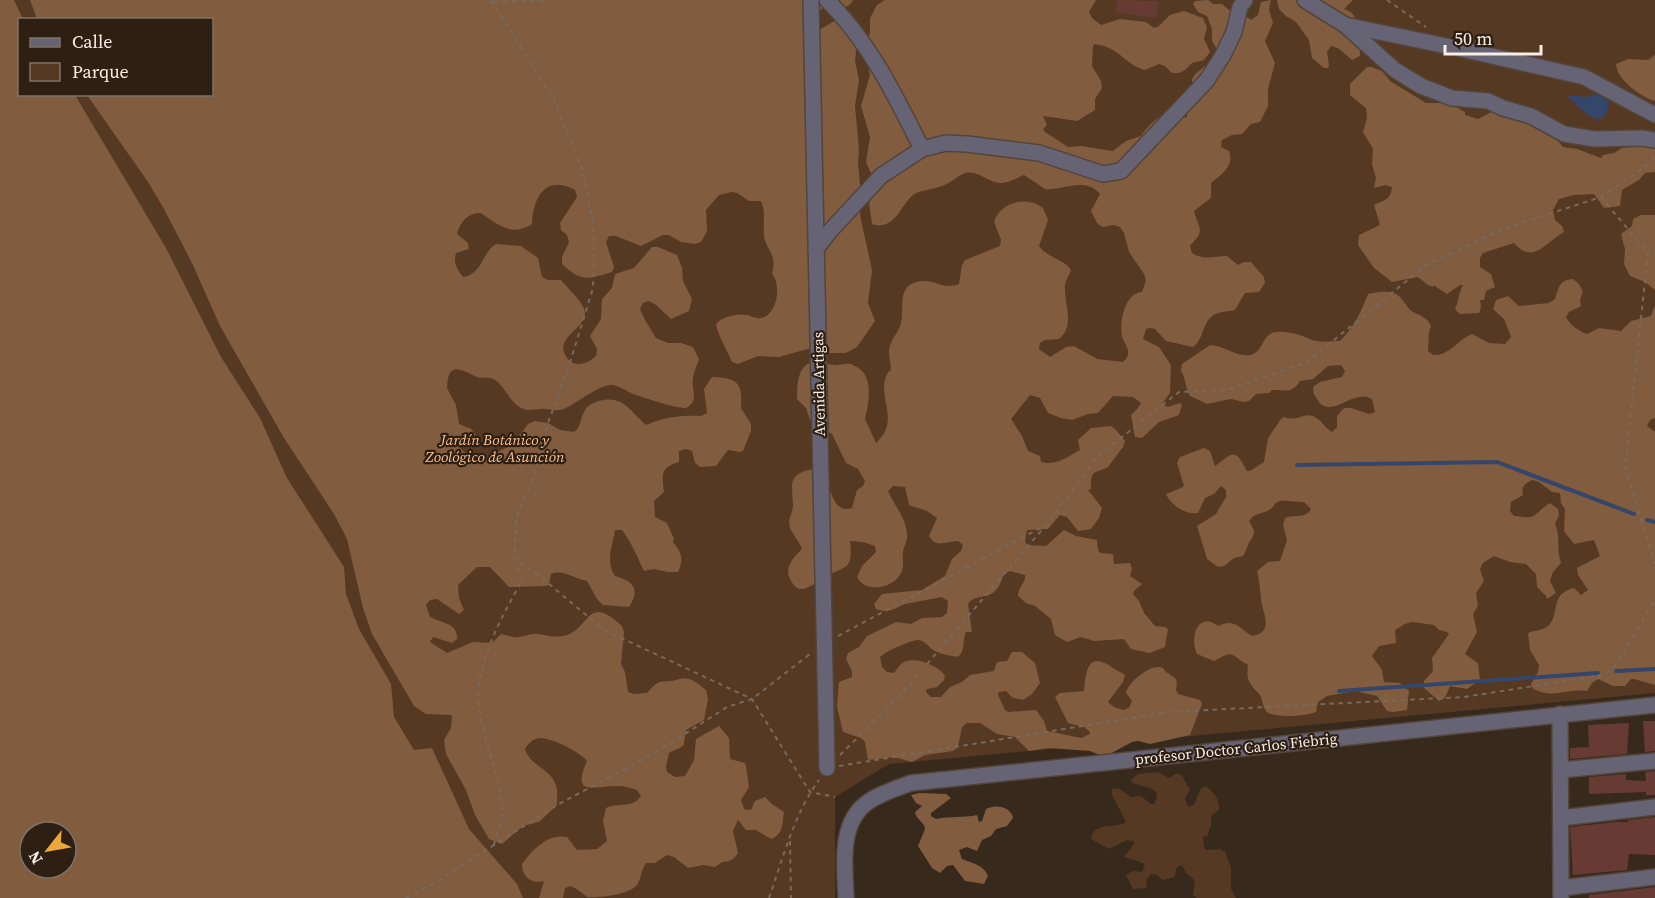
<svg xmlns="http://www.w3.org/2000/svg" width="1655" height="898" font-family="'Source Serif 4',serif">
	<rect width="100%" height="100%" fill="#38291d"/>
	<g fill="#553922" fill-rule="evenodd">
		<path d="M 0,0 L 1655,0 L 1655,693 L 889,764 L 835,797 L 835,898 L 0,898 ZM 20,20 L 212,20 L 212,94 L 20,94 ZM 30,832 L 66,832 L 66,868 L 30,868 Z"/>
		<path d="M 1158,772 L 1169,778 L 1177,773 L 1182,776 L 1190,790 L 1185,798 L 1188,807 L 1194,805 L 1200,790 L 1205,786 C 1214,791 1220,800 1219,810 L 1211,816 L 1211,825 L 1207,837 L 1203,836 L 1204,847 L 1206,850 L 1220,849 L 1225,852 L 1231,867 L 1231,889 L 1236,898 L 1197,898 L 1193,895 L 1195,884 L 1193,878 L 1187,874 L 1182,865 L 1176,868 L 1175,877 L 1163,880 L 1157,875 L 1151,874 L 1147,879 L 1146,888 L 1133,889 L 1126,875 L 1133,871 L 1142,872 L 1145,866 L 1143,863 L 1124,857 L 1134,844 L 1134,841 L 1127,840 L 1109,849 L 1091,839 C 1094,821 1115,829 1126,822 L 1112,795 L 1112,789 L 1118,788 L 1131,797 L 1141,796 L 1151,804 L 1154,804 L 1157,798 L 1156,792 L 1150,788 L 1132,783 L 1131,780 L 1138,774 Z"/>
	</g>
	<g fill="#815c3f" fill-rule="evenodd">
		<path d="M 0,0 L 14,0 L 23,19 L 20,20 L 20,94 L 75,95 L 166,248 L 221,357 L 260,418 L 287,478 L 344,567 L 346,594 L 359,629 L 391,684 L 394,717 L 414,750 L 432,748 L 469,829 L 517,884 L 523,898 L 0,898 ZM 30,832 L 66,832 L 66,868 L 30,868 Z"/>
		<path d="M 30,0 L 853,0 C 847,13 836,3 826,7 C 822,8 820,10 816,12 L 819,30 L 836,20 L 857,42 L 855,61 L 859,80 L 855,106 L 859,150 L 858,163 L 861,195 L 860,215 L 872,270 L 868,303 L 875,321 L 857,347 L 846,353 L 827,353 L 811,348 L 779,357 L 758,356 L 738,364 L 732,362 C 727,350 718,336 716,324 C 722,317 737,313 747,315 C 752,316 755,319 761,318 C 777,315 782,286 772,274 C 777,252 767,252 764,236 C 763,224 766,212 761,201 L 749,201 L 737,193 L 732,192 L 719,195 L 706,210 L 707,231 L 701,242 L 695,244 L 681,242 L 669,235 L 663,235 L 641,246 L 616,236 L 609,236 L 606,242 L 614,267 L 612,272 C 589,279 582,283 562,264 L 562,257 L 569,242 L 567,235 L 561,230 L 560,223 L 577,197 L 575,190 C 546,174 533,197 532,224 C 512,237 498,225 481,213 C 467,213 461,221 457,234 L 468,243 L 469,249 L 456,253 C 453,263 457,269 463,277 C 483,274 481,253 496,244 L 521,246 L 538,258 L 542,277 L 548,280 L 561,280 C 567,288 586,304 585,314 C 583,331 553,338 567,358 C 570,362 574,364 579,364 C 586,364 591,360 596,356 L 597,349 L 590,336 L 601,319 L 602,299 L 612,288 L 615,274 L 634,268 L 652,247 L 658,247 L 677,255 L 682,268 L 683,281 L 692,299 L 689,311 L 671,319 L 656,305 L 649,301 L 643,303 L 640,309 L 645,320 L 656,338 L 668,343 L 681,343 L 693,347 L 699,359 C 697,365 694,372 693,378 C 691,391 700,401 686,408 C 673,408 646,398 633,394 C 626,391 620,386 613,385 C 599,383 575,406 560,410 C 555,411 551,409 546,409 C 540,408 534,410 528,410 C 511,408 507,388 495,380 C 489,376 483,379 477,377 C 461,370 448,360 447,388 L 456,405 L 459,424 L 471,429 L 475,434 L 475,440 L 462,441 L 459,447 L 469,456 L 481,459 L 513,445 L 528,424 L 535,421 L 548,423 L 560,430 L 574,432 C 581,427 580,419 584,412 C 587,405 593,403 599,401 C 623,394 631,412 646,425 C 664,417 682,415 701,416 L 707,413 L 704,389 L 712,377 C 737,378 743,382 741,408 L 751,424 L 751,431 L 743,451 L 740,452 L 728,450 L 716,466 L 700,467 L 695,463 L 692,451 L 686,449 L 679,451 L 679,462 C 660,468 662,474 664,492 L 654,501 L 655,517 L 667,523 L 674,539 L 673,542 C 682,553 684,559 678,572 L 668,572 L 654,569 L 644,571 C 637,557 632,543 622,530 L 615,530 C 613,545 605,561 615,576 C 633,581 641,589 629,607 L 603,605 L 597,599 L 587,581 C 574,579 563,569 551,574 L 549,584 L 547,586 L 509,587 L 490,567 L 477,567 L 458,585 L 459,598 L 464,610 L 459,614 L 437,599 L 430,600 L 426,605 L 430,617 C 441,623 458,623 457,639 L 452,643 L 433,637 L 430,642 L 447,653 L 473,642 L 492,643 L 501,634 C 507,635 514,638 520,637 C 525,636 530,634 534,634 C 546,634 553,639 567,635 C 590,628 587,593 622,626 L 624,632 L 621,664 L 625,672 L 628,692 L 634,694 L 647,693 C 661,677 658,684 676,680 C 691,676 694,681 706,690 L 708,699 L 704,720 L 686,730 C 682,751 688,743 669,753 L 666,766 L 667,772 L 675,777 L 685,776 L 694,760 L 696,739 L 719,726 L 729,738 L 730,759 L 745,763 L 746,766 L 749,787 L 741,800 L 744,809 L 751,810 L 755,801 L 765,797 L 772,804 L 784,812 C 782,824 784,834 771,839 L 756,830 L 746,830 L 738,820 L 733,831 L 738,853 C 734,859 731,862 722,862 L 715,867 L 703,865 L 688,868 L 674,857 L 667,855 L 655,863 L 646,863 C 641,870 641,879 637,885 C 629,895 598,898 587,897 C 582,893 577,889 571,886 L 565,888 L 563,898 L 539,898 L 544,881 C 531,884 522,877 522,864 C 532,850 548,833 567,837 L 577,850 L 597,849 L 607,841 L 603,821 L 606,808 C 619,802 632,809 641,796 L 637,790 C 631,788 624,786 618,786 C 596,785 570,799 587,761 C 582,753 550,737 540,738 C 533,739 528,743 525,749 C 530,766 550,768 556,785 C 558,791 557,799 557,805 L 539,822 L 523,826 L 502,844 L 489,839 L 475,815 L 466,790 L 446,754 L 444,740 L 451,728 L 452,715 L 426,714 L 414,706 L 372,634 L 363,608 L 347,539 L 334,514 L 284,438 L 220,326 L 192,263 L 164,209 L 148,182 L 87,95 L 212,94 L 212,20 L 37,19 Z"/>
		<path d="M 885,0 L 1096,0 L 1089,12 L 1092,18 L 1101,25 L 1120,19 L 1146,22 L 1154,28 L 1159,26 L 1170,15 L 1184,11 L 1203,18 L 1207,27 L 1204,39 L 1210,52 L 1204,60 L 1192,63 L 1185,70 L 1179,73 L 1172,73 L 1165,66 L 1159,64 L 1145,70 C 1125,65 1121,48 1095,44 L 1093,46 L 1092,66 L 1101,81 L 1102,88 L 1095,99 L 1095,110 L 1077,121 L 1043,116 L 1047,125 L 1043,129 L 1045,132 L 1068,147 L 1081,146 L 1113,151 L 1126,141 L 1141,136 C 1146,129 1157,115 1167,115 C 1174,116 1179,119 1187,117 L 1187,114 L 1183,109 L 1192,89 L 1192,79 L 1195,74 L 1213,60 L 1218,51 L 1212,41 L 1212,29 L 1207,16 L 1198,12 L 1193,4 L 1195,1 L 1208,0 L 1213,4 L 1222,4 L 1229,10 L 1246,16 L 1251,20 L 1258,15 L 1261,2 L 1271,0 L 1269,10 L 1273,23 L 1265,41 L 1275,63 L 1268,89 L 1268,106 L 1260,122 L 1251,124 L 1242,134 L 1232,135 L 1222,140 L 1221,147 L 1229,151 C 1235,166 1221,175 1211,183 L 1211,198 L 1194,211 C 1199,230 1206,229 1190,246 L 1192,253 C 1204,261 1215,256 1227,256 L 1238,265 L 1244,262 L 1251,262 L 1264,277 L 1265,283 L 1259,292 L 1245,293 L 1235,310 C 1227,312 1217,311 1211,317 C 1202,325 1204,339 1193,347 L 1166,341 L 1155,329 L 1149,328 L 1146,329 L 1143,339 L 1159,347 L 1171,365 L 1170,393 L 1162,404 L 1168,407 L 1180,403 L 1182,405 L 1179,415 L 1159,422 L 1142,438 L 1135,437 L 1131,415 L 1138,408 L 1141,403 L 1133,397 L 1113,396 L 1098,413 L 1088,414 L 1072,420 L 1061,418 L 1048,413 L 1040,398 L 1030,395 L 1011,419 L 1022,436 L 1028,451 L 1040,456 L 1041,462 C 1056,466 1067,457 1080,450 L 1078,440 L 1091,428 L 1111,426 L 1116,430 L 1125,441 L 1123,447 L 1108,467 C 1096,474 1090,468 1091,489 L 1088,490 L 1102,508 L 1099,518 L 1091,529 L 1078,531 L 1067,517 L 1060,515 L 1048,529 L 1027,530 L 1025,542 L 1028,545 L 1046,546 L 1064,530 L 1076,536 L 1097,540 L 1098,550 L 1100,553 L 1113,554 L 1114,564 L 1130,563 L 1132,569 L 1130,576 L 1142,584 L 1134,591 L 1133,594 L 1139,601 L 1144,613 L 1155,626 L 1165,627 L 1168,629 L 1165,647 L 1150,653 L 1131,649 L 1124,639 L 1094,641 L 1081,637 L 1067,642 L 1055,635 L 1051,619 L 1035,606 L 1026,603 L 1018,596 C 1018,587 1026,583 1025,575 L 1010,571 L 1004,574 C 1001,581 1000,587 994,592 C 986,599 975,594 968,604 L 972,632 L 966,632 C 962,640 966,650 958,657 C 952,656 940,654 935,651 C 929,648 926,641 919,640 C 913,639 884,652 880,657 L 882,667 L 887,672 L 894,673 C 897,669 900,664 904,662 C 915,656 940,666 945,676 L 944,680 L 937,687 L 927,689 L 926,692 L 931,697 L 941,697 L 950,687 L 962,682 L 970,675 L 994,671 L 997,662 L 1007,661 L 1012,652 L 1022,652 L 1035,663 L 1040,683 L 1032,694 L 1023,700 L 1013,698 L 1006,691 L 999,692 L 998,695 L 1005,710 L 1008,712 L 1036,710 L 1044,721 L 1047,731 L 1081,738 L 1090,734 L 1089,731 L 1084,727 L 1068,723 L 1055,697 L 1060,693 L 1084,691 C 1086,670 1088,650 1113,668 C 1117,671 1121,672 1125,675 L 1123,682 L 1108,702 L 1114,707 L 1123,710 L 1129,708 L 1132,701 L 1126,693 C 1128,682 1152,662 1163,668 C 1164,669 1165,671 1166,672 C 1176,679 1178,677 1176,690 L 1178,694 L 1200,700 L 1202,704 L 1190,735 L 1150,744 L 1138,741 L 1132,742 L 1108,755 L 1102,756 L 1090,751 L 1049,748 L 1029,751 L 1015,737 L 997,734 L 980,723 L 967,723 L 962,727 L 958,747 L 953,751 L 925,755 L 912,762 L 894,757 L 868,760 L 865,742 L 861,738 L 843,732 L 837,707 L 839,682 L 852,677 L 852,671 L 846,659 L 848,653 L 859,647 L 867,636 L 896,622 L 911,624 L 922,618 L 942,617 L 947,613 L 948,601 L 942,597 L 905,604 L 892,610 L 883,611 L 876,609 L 874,604 L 882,594 L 922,590 L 945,576 L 952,559 L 961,551 L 963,545 L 958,541 C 946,541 936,549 929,536 L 937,518 L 927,511 L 909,505 L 905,487 L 893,486 L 888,491 C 894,505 906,518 907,534 C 908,541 904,545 903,552 C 902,559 905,568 900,575 C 891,589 865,593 857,577 L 862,566 L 876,552 L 875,546 L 863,542 L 850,541 C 853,567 848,567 827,575 C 819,579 812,588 802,589 C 797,589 794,586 791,581 C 783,568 793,558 802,549 C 799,541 793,535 790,528 C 787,518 793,514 793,505 C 792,481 787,474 817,468 C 833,480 829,515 852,508 L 857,490 L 863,486 L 865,481 L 858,469 L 846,463 L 832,434 L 810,420 L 806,408 L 797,399 C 797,382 798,360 820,362 C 825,362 829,365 834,365 C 840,366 846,362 853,365 C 875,373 869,402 865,419 L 876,443 C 903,419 873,394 889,371 L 890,372 C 892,365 889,360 889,354 C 888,342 898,334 901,323 C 905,307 895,284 922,281 C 935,280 945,290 959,284 L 962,265 L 965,260 L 1000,246 L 1001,240 L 994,222 C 1000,202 1027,195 1043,208 L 1048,220 L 1039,246 C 1047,258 1063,258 1071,270 C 1069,276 1064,282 1065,289 C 1065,307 1075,326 1059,339 L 1045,340 L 1040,343 L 1039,349 L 1050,357 L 1066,347 L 1074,346 L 1097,359 L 1123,362 C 1126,359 1127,358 1128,354 C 1129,347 1123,342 1122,336 C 1119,321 1125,293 1142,292 L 1146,280 L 1144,274 L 1129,252 L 1124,233 L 1120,227 L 1114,225 L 1102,227 L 1097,223 L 1091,211 L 1100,194 C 1085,176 1063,191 1045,189 L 1024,175 C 1017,178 1009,183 1002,183 C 989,184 979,170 966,173 C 960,174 956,179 950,182 C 941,188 929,189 919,192 C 902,196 898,233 872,224 L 869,203 L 876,192 L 874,180 L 866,162 L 870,137 L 861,106 L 870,75 L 864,50 L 870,33 L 870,18 L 877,5 Z"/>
		<path d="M 1277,0 L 1353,0 L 1344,9 L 1351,12 L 1359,23 L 1360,56 L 1352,60 L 1338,48 L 1331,46 L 1327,52 L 1329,65 L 1328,68 L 1324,68 L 1312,58 L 1309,40 L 1296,22 L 1286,16 L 1279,9 Z"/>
		<path d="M 1655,55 L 1655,101 C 1642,98 1616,79 1616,64 L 1628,59 L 1648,60 Z"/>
		<path d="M 1367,67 L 1371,67 L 1382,71 L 1390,81 L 1426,103 L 1449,103 L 1465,112 L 1465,115 L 1478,119 L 1493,111 L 1519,118 L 1538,130 L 1553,135 L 1563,147 L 1577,149 L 1601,158 L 1603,155 L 1614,153 L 1622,148 L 1655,143 L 1655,172 L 1645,173 L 1639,180 L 1622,190 L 1620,206 L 1604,208 L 1594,194 L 1574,195 L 1559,199 L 1553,210 L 1555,220 L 1562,226 L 1564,232 C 1545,243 1533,265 1514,243 L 1483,253 L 1480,258 L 1480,267 L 1491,274 L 1495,287 L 1486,291 L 1484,300 L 1480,300 L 1481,307 L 1479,313 L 1460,314 L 1455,309 C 1459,301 1458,294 1463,285 L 1460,285 L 1447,294 L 1435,286 L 1433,285 L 1434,287 L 1428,285 L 1418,277 L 1392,282 L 1374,268 L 1358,245 L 1359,235 L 1380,225 L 1374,205 C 1384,200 1391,200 1392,187 L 1386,185 L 1374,188 L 1376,178 L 1372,164 L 1373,149 L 1363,132 L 1367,118 L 1366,108 L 1350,95 L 1350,84 Z"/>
		<path d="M 1641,215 L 1655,215 L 1655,290 L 1645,282 L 1630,276 L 1624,264 L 1625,249 L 1621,234 L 1632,226 L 1633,219 Z"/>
		<path d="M 1573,279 L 1578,283 L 1583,291 L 1580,300 L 1581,306 L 1569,312 L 1566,317 C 1569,324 1580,332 1587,334 L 1599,328 L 1621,331 L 1631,321 L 1651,316 L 1655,305 L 1655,418 L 1650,420 L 1647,426 L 1655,432 L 1655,685 L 1634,679 L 1631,679 L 1625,686 L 1613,686 L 1598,679 L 1592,683 L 1587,691 C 1565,688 1553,700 1532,688 L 1531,684 L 1538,672 L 1539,665 L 1530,650 L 1528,633 C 1535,630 1543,631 1549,625 C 1560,614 1549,594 1574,588 L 1581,595 L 1588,590 L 1578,575 L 1577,568 L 1600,556 L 1594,540 L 1574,544 L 1564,531 L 1565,509 L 1561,503 L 1560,493 L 1552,492 L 1539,482 L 1532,480 C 1524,484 1521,487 1523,495 L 1511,502 L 1510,511 L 1514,516 C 1519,516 1525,518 1530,517 C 1536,517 1542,507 1550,503 L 1558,509 L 1559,515 L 1555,524 C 1561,537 1556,549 1561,563 L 1553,572 L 1550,581 L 1556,593 L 1547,599 L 1546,596 L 1537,587 L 1536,574 L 1526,564 L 1510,562 L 1494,556 L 1483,563 L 1480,569 L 1484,581 L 1476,593 L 1478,606 L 1473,614 L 1477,632 L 1465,654 L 1478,663 L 1480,680 L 1467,689 L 1450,686 L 1445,698 L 1439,701 L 1424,688 L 1424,681 L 1433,671 L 1432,658 L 1449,634 L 1447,632 L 1439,630 L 1434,625 L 1412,622 L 1405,624 L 1395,630 L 1396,643 L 1379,646 L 1372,656 L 1382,670 L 1384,682 L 1400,683 L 1409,691 L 1407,710 L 1393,712 L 1387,711 L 1377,696 L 1355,691 L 1327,696 L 1318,702 L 1316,712 C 1307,716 1273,719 1266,711 C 1262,706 1263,698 1259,694 C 1249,683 1246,680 1248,665 C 1229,655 1236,649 1214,661 L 1197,654 C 1189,638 1198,610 1218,626 C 1237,617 1239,630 1253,636 C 1272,632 1265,618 1262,605 C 1260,594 1260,582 1257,571 L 1268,562 L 1280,561 L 1287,540 L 1283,525 L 1285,518 C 1294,514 1306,519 1311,509 L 1304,502 C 1298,502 1284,500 1280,501 C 1274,502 1274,508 1269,510 C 1261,515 1255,512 1249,521 C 1254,531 1257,531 1250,541 C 1247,545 1247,551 1243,556 L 1234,558 L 1224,566 L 1218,567 L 1207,559 L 1197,526 L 1216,514 L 1226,497 L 1226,490 L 1221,486 L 1214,494 L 1205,498 L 1198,513 C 1185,515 1171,505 1166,494 L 1181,488 L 1184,486 L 1177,463 L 1180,457 L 1204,448 L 1210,451 L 1215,466 C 1234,453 1234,447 1247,471 L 1250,471 L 1264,462 L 1268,438 L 1281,419 L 1284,417 C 1298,422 1303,413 1313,416 C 1321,419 1325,428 1332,432 L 1337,427 L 1337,416 L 1344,408 L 1351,408 L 1369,414 L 1375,412 L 1372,399 C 1354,387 1330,422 1317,399 C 1314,394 1312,392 1314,386 L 1320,382 L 1342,377 L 1345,371 L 1341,365 L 1328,366 L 1313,379 L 1300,381 C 1292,394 1285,390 1272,390 L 1269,393 L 1256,394 L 1249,401 L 1244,402 L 1231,399 L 1207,404 L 1190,396 C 1185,388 1186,378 1181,371 L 1182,364 L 1210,345 C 1223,345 1236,357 1250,355 C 1264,352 1262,333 1276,332 C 1289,331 1301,335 1312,340 C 1321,343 1331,341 1340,341 C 1353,329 1362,310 1368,294 C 1378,292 1392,289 1400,297 C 1405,302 1407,308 1413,312 C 1421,316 1427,317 1431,326 L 1429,332 L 1428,351 L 1433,355 C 1450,356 1457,340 1472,334 L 1489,343 L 1505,344 L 1511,337 L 1504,319 L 1493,309 L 1496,300 L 1508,296 L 1519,306 L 1549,303 L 1555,299 C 1559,287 1559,280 1573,279 Z"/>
		<path d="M 920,793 L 946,794 L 951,798 L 931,813 L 931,816 L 936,819 C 950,816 963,818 977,815 L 979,822 L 982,821 L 986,809 C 995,804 1011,806 1013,818 L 1007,826 L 996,829 L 991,836 L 982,840 L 977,851 L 967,847 L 959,850 L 962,859 C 972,863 984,865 988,876 L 984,884 L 965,881 L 953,865 L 947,866 L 940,873 L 932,868 L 918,846 L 925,829 C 924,821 916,820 915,812 L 922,806 L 916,803 L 911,795 Z"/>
	</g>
	<path fill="#344669" d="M 1598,92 L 1606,96 L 1609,105 C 1602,137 1578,105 1566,95 L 1588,97 Z"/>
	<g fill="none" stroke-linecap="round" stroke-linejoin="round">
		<g stroke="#344669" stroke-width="4">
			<path d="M 1297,465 L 1497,462 L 1634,514"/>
			<path d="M 1647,520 L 1655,522"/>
			<path d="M 1616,671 L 1655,669"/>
			<path d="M 1339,691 L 1598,673"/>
		</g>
	</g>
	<g fill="#673a33">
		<path d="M 1118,0 L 1158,1 L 1156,18 L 1116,13 Z"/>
		<path d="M 1643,721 L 1655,721 L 1655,751 L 1645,752 Z"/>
		<path d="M 1629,723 L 1627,754 L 1570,759 L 1570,748 L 1589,747 L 1588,725 Z"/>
		<path d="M 1655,771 L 1655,795 L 1646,795 L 1646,792 L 1589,794 L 1589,777 L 1626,774 L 1626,780 L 1646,781 L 1645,772 Z"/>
		<path d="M 1655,817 L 1655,855 L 1629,854 L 1627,870 L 1573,875 L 1570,827 L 1615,822 L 1628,822 L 1628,820 Z"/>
		<path d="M 1655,887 L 1655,898 L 1589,898 L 1589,895 Z"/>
	</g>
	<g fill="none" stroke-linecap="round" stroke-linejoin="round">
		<defs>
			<g id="minor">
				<path d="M 811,0 L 827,768"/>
				<path d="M 827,0 C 870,43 895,95 922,149"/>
				<path d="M 1305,0 L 1345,25 L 1395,70 L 1421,86 L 1452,98 L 1488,101 L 1503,108 L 1531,116 L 1564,134 L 1595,139 L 1642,138 L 1655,140"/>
				<path d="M 1345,25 L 1461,49 L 1584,77 L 1655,115"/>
				<path d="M 816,249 L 830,231 L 881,176 L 922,149 L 946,143 L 967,144 L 1039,153 L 1103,174 L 1121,171 L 1207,80 L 1223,55 L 1234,32 L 1240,7 L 1245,0"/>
				<path d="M 1560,714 L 1561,898"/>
				<path d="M 1561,770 L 1655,761"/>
				<path d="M 1561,818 L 1655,807"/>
				<path d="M 1561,888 L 1655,877"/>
				<path d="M 846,898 C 845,867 838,823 868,802 C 881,793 897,788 911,783 L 1655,705"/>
			</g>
		</defs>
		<use href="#minor" stroke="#534539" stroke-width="18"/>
		<g stroke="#786a5f" stroke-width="2" stroke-dasharray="4.5 4.5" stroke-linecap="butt">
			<path d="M 491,0 L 553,98 L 583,172 L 593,224 L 594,250 L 593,288 L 568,369 L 548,423 L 533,479 L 517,515 L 514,558 L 543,579 L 604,630 L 752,699 L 810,792 L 835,797"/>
			<path d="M 1387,0 L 1426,27"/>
			<path d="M 494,2 L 546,0"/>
			<path d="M 1601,197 L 1648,253 L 1625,467 L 1655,564"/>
			<path d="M 838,636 L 1044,526"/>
			<path d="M 840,755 L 898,698 L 1046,525 L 1098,456 L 1179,392 L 1227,390 L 1307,362 L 1426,265 L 1500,230 L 1601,197 L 1651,162 L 1655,155"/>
			<path d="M 839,766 L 1168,712 L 1464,697 L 1603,675 L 1615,666 L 1655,600"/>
			<path d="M 790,841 L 791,898"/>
			<path d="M 494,845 C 496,834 503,821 502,810 C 501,774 483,742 479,707 C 474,665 503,614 523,579 L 515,561"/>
			<path d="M 406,898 L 431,885 L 557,805 L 655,753 L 727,707 L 752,699 L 810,654"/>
			<path d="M 769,898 C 783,858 794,814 819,780"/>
		</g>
		<use href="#minor" stroke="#666375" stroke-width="15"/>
	</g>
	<g text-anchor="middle" stroke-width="4.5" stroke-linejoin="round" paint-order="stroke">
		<g font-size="15" fill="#f9eee6" stroke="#2e1f13">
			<text transform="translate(819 384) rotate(-91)" y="5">Avenida Artigas</text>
			<text transform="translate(1236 749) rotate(-6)" y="5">profesor Doctor Carlos Fiebrig</text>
		</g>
		<g font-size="15" font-style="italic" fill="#fdbf8f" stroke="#2e1f13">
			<text x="495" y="445">Jardín Botánico y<tspan x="495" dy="17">Zoológico de Asunción</tspan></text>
		</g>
	</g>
	<rect x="18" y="18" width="195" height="78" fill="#2e1f13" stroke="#7f7267" stroke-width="1.5"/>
	<rect x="30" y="38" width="30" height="9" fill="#666375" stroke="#7f7267" stroke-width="1.5"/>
	<text x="72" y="48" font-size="18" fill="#f9eee6">Calle</text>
	<rect x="30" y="63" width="30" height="18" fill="#553922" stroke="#7f7267" stroke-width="1.5"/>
	<text x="72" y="78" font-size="18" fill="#f9eee6">Parque</text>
	<g transform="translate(48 850) rotate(239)"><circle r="28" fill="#2e1f13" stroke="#7f7267" stroke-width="1.5"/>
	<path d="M0-4.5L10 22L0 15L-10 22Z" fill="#eda83b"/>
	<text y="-9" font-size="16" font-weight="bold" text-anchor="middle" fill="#f9eee6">N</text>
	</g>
	<path d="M1445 45v9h96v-9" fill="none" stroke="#f9eee6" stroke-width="3"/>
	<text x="1454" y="45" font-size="18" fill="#f9eee6" stroke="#2e1f13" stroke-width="4.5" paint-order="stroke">50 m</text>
</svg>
